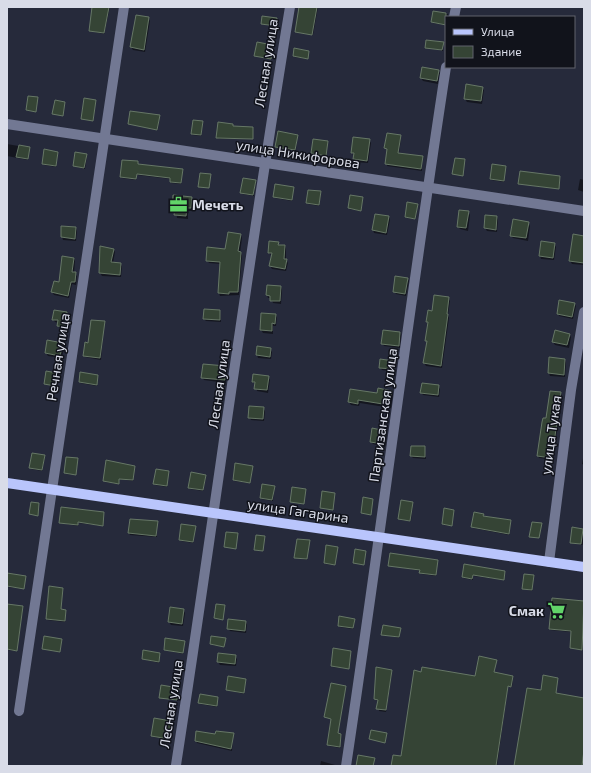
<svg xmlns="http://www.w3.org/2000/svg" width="591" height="773" font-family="'Exo 2',sans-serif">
	<rect width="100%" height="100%" fill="#262a3b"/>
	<g fill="#0007">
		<path d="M 93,7 L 110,7 L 104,34 L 90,31 Z"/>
		<path d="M 302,7 L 318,7 L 313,35 L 296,32 Z"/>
		<path d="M 434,12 L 448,14 L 446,25 L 433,23 Z"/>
		<path d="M 148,18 L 150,21 L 145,52 L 133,50 L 131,47 Z"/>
		<path d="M 276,19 L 276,27 L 262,24 Z"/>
		<path d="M 443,43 L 443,51 L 426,47 Z"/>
		<path d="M 295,49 L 308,52 L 308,59 L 294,57 Z"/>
		<path d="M 423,68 L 438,71 L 440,73 L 438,84 L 423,81 L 421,78 Z"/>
		<path d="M 482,88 L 484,90 L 482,104 L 467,102 L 465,99 Z"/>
		<path d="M 159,116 L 158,130 L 129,124 Z"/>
		<path d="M 203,123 L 201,136 L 192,135 L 192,134 Z"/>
		<path d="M 233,125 L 233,127 L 253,128 L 253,139 L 218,139 Z"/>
		<path d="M 297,136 L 296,151 L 276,147 Z"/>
		<path d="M 400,136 L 401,138 L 399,154 L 422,157 L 422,171 L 387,166 L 388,150 L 385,148 Z"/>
		<path d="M 369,140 L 371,143 L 368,163 L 355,162 L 352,152 Z"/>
		<path d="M 328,142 L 326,156 L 312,154 L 312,153 Z"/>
		<path d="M 7,144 L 30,148 L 28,160 L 7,156 Z"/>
		<path d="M 58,152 L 56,167 L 44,165 L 43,164 Z"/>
		<path d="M 76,153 L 87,156 L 85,169 L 74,166 Z"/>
		<path d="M 123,161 L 137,162 L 138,165 L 182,170 L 181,184 L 171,183 L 171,179 L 137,175 L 136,180 L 121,178 Z"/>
		<path d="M 505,167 L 504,182 L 491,180 L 491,179 Z"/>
		<path d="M 560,177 L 559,189 L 519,184 Z"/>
		<path d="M 580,179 L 584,180 L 584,192 L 578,190 Z"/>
		<path d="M 255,181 L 254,196 L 242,194 L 242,193 Z"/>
		<path d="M 276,185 L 293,188 L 292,201 L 275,198 Z"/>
		<path d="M 321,193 L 319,206 L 308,204 L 307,203 Z"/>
		<path d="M 351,196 L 363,198 L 361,211 L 349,209 Z"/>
		<path d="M 191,198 L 193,200 L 192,211 L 188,211 L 188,219 L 177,218 L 176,210 L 173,207 Z"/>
		<path d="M 417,206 L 416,219 L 407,218 L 406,217 Z"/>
		<path d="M 468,212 L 470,215 L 468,231 L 460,229 L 458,227 Z"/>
		<path d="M 389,217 L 390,220 L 387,235 L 374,233 L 373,230 Z"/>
		<path d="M 497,217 L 498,220 L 497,232 L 487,231 L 485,228 Z"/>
		<path d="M 528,223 L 530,226 L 528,241 L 513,238 L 511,236 Z"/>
		<path d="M 62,227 L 76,228 L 77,231 L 76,241 L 63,240 L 62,237 Z"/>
		<path d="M 241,235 L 242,238 L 240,253 L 242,255 L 239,295 L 220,296 L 219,293 L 221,264 L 209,263 L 207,260 L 226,250 Z"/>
		<path d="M 584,237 L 584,265 L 572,264 L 570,261 Z"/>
		<path d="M 278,242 L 280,246 L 285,246 L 286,249 L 286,260 L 288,263 L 286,271 L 272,269 L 270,266 L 272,256 L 269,253 Z"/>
		<path d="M 554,244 L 556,247 L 554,260 L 541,259 L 540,256 Z"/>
		<path d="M 101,248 L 113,249 L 115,252 L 113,263 L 120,264 L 122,266 L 121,277 L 102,276 L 100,273 Z"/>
		<path d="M 74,258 L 75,261 L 74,273 L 77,276 L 76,285 L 72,284 L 69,298 L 54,295 L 52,292 Z"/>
		<path d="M 407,278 L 409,281 L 406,296 L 396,294 L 394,291 Z"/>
		<path d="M 281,287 L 282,290 L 281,304 L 273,303 L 271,298 L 268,298 L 267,295 Z"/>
		<path d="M 448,298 L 450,301 L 448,315 L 449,318 L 442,368 L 426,366 L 424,363 L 428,343 L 427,322 L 433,312 Z"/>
		<path d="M 574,304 L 576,306 L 573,319 L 559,316 L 558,313 Z"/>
		<path d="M 220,311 L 221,322 L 206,321 L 204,319 Z"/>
		<path d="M 66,312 L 68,315 L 66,329 L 60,328 L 59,323 L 55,322 L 53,319 Z"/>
		<path d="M 262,314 L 275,315 L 277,317 L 276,326 L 273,326 L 273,334 L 263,333 L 261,330 Z"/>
		<path d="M 104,322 L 101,360 L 85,357 L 84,356 L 89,344 Z"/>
		<path d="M 400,333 L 401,336 L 400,348 L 384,346 L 382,343 Z"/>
		<path d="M 569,335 L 571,337 L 569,348 L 555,345 L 553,342 Z"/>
		<path d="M 62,344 L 64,347 L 62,358 L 48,356 L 46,353 Z"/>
		<path d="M 270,349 L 272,352 L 271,359 L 258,358 L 257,355 Z"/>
		<path d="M 565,360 L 566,363 L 565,377 L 550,376 L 549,373 Z"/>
		<path d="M 394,362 L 395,372 L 382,370 L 380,367 Z"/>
		<path d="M 226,367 L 227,370 L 226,383 L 204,380 L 202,377 Z"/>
		<path d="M 47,372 L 57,375 L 55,387 L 45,384 Z"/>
		<path d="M 81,373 L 98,376 L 97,386 L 80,383 Z"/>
		<path d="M 268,377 L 270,380 L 268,393 L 257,391 L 256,385 L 253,382 Z"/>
		<path d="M 438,386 L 440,389 L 439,397 L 423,395 L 421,392 Z"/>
		<path d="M 391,392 L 393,394 L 391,408 L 360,403 L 359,406 L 351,405 L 349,402 Z"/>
		<path d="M 561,393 L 562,396 L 553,460 L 539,458 L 538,456 L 547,420 Z"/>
		<path d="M 263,408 L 265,411 L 264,421 L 251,420 L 250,418 Z"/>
		<path d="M 385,431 L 387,434 L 385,447 L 373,444 L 371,442 Z"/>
		<path d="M 424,447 L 426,459 L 413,458 L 411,456 Z"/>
		<path d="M 584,453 L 584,465 L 582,464 Z"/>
		<path d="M 33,454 L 45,457 L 42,471 L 31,469 Z"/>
		<path d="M 78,459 L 76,475 L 66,474 L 65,473 Z"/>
		<path d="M 107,461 L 134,466 L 133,481 L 119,479 L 119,484 L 105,482 Z"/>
		<path d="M 253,468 L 250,483 L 234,481 L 234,480 Z"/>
		<path d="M 169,472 L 167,487 L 155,485 L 154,484 Z"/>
		<path d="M 206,477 L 203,491 L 190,489 L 189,488 Z"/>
		<path d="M 263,485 L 274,487 L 273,501 L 261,499 Z"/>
		<path d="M 413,503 L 411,521 L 400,520 L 399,519 Z"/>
		<path d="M 454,511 L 452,526 L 443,525 L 443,524 Z"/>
		<path d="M 104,513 L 103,526 L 78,523 L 78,526 L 60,523 Z"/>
		<path d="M 483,514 L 484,517 L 511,521 L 509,535 L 473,528 Z"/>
		<path d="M 157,522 L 157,537 L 130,535 L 129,533 Z"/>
		<path d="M 182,525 L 195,528 L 193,543 L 181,541 Z"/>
		<path d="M 573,528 L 584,530 L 584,545 L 572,543 Z"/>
		<path d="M 309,541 L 307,560 L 296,558 L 295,557 Z"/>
		<path d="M 337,548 L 335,565 L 325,564 L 325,563 Z"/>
		<path d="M 437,561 L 436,576 L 421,574 L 421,571 L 389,565 Z"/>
		<path d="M 465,565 L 504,572 L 504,580 L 473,576 L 473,580 L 463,578 Z"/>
		<path d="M 7,574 L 25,577 L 24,589 L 7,587 Z"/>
		<path d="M 534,576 L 532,591 L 524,589 L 523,588 Z"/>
		<path d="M 63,589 L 61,610 L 66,612 L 65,622 L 47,620 Z"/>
		<path d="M 553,599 L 584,602 L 583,650 L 571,648 L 572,632 L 550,630 Z"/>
		<path d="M 7,605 L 23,608 L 17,651 L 7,650 Z"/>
		<path d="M 183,610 L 185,613 L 183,626 L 171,625 L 169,622 Z"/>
		<path d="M 340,617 L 355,621 L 353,629 L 339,627 Z"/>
		<path d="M 245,622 L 247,624 L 246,633 L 230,631 L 228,628 Z"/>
		<path d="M 400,628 L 399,638 L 382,634 Z"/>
		<path d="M 212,637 L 225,639 L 225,647 L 212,645 Z"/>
		<path d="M 62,641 L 60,652 L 43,649 L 62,640 Z"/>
		<path d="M 184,642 L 183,654 L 165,650 Z"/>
		<path d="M 351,652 L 349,669 L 332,667 L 332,666 Z"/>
		<path d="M 160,654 L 159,663 L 143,659 Z"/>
		<path d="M 235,656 L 237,659 L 236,666 L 220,665 L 218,662 Z"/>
		<path d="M 496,661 L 494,673 L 513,678 L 512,687 L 508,686 L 497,766 L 392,766 L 475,677 Z"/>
		<path d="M 391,671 L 392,673 L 386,712 L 379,711 L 378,702 L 375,699 Z"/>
		<path d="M 557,679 L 556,694 L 584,699 L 584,766 L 516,766 L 542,691 Z"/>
		<path d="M 245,680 L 244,694 L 227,690 Z"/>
		<path d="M 345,687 L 338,734 L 341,736 L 340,748 L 329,746 L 332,719 L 325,717 Z"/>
		<path d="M 179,689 L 178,701 L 160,697 Z"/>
		<path d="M 201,695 L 218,698 L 217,707 L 200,704 Z"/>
		<path d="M 171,722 L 169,739 L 153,737 L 152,735 Z"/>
		<path d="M 233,734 L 232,751 L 197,743 L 196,741 L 216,735 Z"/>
		<path d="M 321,761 L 335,765 L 336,766 L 320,766 Z"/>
	</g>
	<g fill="#354435" stroke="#676">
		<path d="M 92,7 L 109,7 L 104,33 L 89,31 Z"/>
		<path d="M 299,7 L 317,7 L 312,35 L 295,32 Z"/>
		<path d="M 433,11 L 446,13 L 446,25 L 431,22 Z"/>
		<path d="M 136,15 L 149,17 L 144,50 L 130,47 Z"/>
		<path d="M 262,16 L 277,18 L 276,26 L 261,24 Z"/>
		<path d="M 426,40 L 444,42 L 442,50 L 425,48 Z"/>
		<path d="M 257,42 L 273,45 L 271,59 L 254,56 Z"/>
		<path d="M 294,48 L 309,51 L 308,59 L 293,56 Z"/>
		<path d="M 422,67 L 439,70 L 437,81 L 420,78 Z"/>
		<path d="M 466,84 L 483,87 L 481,101 L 464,99 Z"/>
		<path d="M 28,96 L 38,97 L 36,112 L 26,110 Z"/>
		<path d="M 84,98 L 96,100 L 93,121 L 81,119 Z"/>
		<path d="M 55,100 L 65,102 L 63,116 L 52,114 Z"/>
		<path d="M 130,111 L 160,115 L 157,130 L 128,124 Z"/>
		<path d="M 193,120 L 203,121 L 201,135 L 191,134 Z"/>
		<path d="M 218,122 L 233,124 L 233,126 L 253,127 L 253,139 L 216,138 Z"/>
		<path d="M 278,131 L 298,135 L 295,150 L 275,147 Z"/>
		<path d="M 387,133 L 401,135 L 398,153 L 423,156 L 421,169 L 385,164 L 387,149 L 384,148 Z"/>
		<path d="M 353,137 L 370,139 L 367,161 L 353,159 L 354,153 L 351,153 Z"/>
		<path d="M 313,139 L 328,141 L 326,156 L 311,153 Z"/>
		<path d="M 19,145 L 30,147 L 28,159 L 16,157 Z"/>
		<path d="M 44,149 L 58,152 L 56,166 L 42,164 Z"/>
		<path d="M 75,152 L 87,154 L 84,168 L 73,166 Z"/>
		<path d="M 455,158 L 465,159 L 463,176 L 452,174 Z"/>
		<path d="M 122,160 L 138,161 L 138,164 L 183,169 L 181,183 L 170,182 L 170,178 L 137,174 L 136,179 L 120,177 Z"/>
		<path d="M 492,164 L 506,166 L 504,181 L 490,179 Z"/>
		<path d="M 520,171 L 560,176 L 559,189 L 518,184 Z"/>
		<path d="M 200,173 L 211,174 L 209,188 L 198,187 Z"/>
		<path d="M 243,178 L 256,180 L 253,195 L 240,193 Z"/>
		<path d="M 275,184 L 294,187 L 292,200 L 273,197 Z"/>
		<path d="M 308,190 L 321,191 L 319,205 L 306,203 Z"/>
		<path d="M 173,195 L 192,197 L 191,208 L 187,208 L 186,216 L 174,215 L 175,207 L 172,207 Z"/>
		<path d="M 350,195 L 363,197 L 361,211 L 348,208 Z"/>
		<path d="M 407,202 L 418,204 L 415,219 L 405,217 Z"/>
		<path d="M 459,210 L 469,211 L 466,228 L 457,227 Z"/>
		<path d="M 375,214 L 389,216 L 386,233 L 372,230 Z"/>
		<path d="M 485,215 L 497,216 L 496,230 L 484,228 Z"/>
		<path d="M 513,219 L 529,222 L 526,238 L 510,236 Z"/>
		<path d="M 61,226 L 76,227 L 75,239 L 61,237 Z"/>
		<path d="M 228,232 L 241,234 L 238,251 L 241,252 L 238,292 L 229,292 L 229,294 L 218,293 L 220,262 L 206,261 L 207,247 L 225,249 Z"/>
		<path d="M 573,234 L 584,236 L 584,263 L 569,261 Z"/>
		<path d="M 269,241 L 279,242 L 278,245 L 285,245 L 284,259 L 287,259 L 285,269 L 269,266 L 272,253 L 268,253 Z"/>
		<path d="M 541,241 L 555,243 L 553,258 L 539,256 Z"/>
		<path d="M 100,246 L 114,249 L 111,262 L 121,263 L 120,275 L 99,273 Z"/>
		<path d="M 62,256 L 74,258 L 72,272 L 76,272 L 75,282 L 71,282 L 68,296 L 51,292 L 54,281 L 59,282 Z"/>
		<path d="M 395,276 L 408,278 L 405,294 L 393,292 Z"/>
		<path d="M 267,285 L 281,286 L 280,301 L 270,301 L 270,296 L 266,295 Z"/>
		<path d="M 434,295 L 449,297 L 447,314 L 448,314 L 441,366 L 423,363 L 427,341 L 425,341 L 428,322 L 426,322 L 428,310 L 432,311 Z"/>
		<path d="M 559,300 L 575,303 L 572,317 L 557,314 Z"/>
		<path d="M 204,309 L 220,310 L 220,320 L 203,319 Z"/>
		<path d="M 54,310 L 67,312 L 65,327 L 57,326 L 58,320 L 52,320 Z"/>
		<path d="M 261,313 L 276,314 L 275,324 L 272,323 L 272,331 L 260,330 Z"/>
		<path d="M 91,320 L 105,321 L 100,358 L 83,356 L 85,342 L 88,343 Z"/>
		<path d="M 383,330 L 400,332 L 399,346 L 381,344 Z"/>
		<path d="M 555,330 L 570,334 L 567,345 L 552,342 Z"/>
		<path d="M 47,340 L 63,343 L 60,356 L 45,353 Z"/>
		<path d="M 257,346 L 271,348 L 270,357 L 256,355 Z"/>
		<path d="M 549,357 L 565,359 L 564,375 L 548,373 Z"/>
		<path d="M 380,359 L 394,361 L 394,369 L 379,368 Z"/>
		<path d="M 203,364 L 226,366 L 225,380 L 201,378 Z"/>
		<path d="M 46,371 L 57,373 L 55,386 L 44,384 Z"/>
		<path d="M 80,372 L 98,375 L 97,385 L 79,382 Z"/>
		<path d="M 253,374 L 269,376 L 267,390 L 254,389 L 255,382 L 252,382 Z"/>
		<path d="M 422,383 L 439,385 L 438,395 L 420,393 Z"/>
		<path d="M 378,388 L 392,391 L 389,405 L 358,400 L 358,404 L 348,402 L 350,389 L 377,393 Z"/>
		<path d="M 550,391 L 561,392 L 552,458 L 537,456 L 542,422 L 543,418 L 546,418 Z"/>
		<path d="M 249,406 L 264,407 L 263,419 L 248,418 Z"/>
		<path d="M 372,428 L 386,431 L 384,444 L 370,442 Z"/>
		<path d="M 411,446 L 425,446 L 425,457 L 410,456 Z"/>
		<path d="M 32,453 L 45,455 L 42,470 L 29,468 Z"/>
		<path d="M 66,457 L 78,458 L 76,475 L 64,473 Z"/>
		<path d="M 106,460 L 135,466 L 133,480 L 119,479 L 119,484 L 103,481 Z"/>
		<path d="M 235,463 L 253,466 L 250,483 L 233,480 Z"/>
		<path d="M 156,469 L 169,471 L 167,486 L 153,484 Z"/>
		<path d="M 191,472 L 206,475 L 203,490 L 188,488 Z"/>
		<path d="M 262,484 L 275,486 L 272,500 L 260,498 Z"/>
		<path d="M 292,487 L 306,489 L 304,504 L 290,502 Z"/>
		<path d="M 322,491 L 335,493 L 333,510 L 320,508 Z"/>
		<path d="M 363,497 L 373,499 L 371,515 L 361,513 Z"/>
		<path d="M 401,500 L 413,502 L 410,521 L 398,519 Z"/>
		<path d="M 31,502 L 39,503 L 38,516 L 29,514 Z"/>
		<path d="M 61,507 L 104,512 L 103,526 L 78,522 L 78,525 L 59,523 Z"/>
		<path d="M 444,508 L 454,510 L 452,526 L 442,524 Z"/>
		<path d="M 474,512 L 484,514 L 483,516 L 511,520 L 509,534 L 471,527 Z"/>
		<path d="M 130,519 L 158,521 L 156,536 L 128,533 Z"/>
		<path d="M 532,522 L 542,523 L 539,538 L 529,537 Z"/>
		<path d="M 181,524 L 196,526 L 193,542 L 179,540 Z"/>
		<path d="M 572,527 L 583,529 L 581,544 L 570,543 Z"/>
		<path d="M 226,532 L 238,533 L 236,549 L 224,547 Z"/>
		<path d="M 256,535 L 265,536 L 263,551 L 254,550 Z"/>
		<path d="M 297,539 L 310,540 L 307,559 L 294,558 Z"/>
		<path d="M 326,545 L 338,547 L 335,565 L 324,563 Z"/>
		<path d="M 355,549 L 366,551 L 364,565 L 353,563 Z"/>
		<path d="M 390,553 L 438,560 L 436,575 L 419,573 L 420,570 L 388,566 Z"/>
		<path d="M 464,564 L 505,571 L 504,580 L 473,575 L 472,579 L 462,577 Z"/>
		<path d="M 7,573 L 26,576 L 24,589 L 7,586 Z"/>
		<path d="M 524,574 L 534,575 L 532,590 L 522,589 Z"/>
		<path d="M 49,586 L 63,588 L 61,609 L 66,610 L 65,621 L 46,619 Z"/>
		<path d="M 552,598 L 584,601 L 582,650 L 570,648 L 571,631 L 549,629 Z"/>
		<path d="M 7,604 L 23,606 L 17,651 L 7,649 Z"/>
		<path d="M 216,604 L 225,605 L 223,620 L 214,618 Z"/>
		<path d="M 170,607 L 184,609 L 182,624 L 168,622 Z"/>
		<path d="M 339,616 L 355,619 L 353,628 L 338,626 Z"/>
		<path d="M 228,619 L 246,621 L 245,631 L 227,629 Z"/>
		<path d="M 383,625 L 401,628 L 399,637 L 381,635 Z"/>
		<path d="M 44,636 L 62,639 L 60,652 L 42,649 Z"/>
		<path d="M 211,636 L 226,638 L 224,647 L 210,644 Z"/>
		<path d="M 165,638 L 185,641 L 183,653 L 164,650 Z"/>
		<path d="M 333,648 L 351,651 L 349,669 L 331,666 Z"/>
		<path d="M 143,650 L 160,653 L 159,662 L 142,659 Z"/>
		<path d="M 218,653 L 236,655 L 235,664 L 217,662 Z"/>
		<path d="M 479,656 L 497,660 L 494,672 L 513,676 L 511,687 L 508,686 L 496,766 L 391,766 L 393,755 L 401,756 L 414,670 L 421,672 L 422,667 L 475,676 Z"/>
		<path d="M 376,667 L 392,670 L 386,710 L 376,709 L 378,700 L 374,699 Z"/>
		<path d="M 543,675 L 558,678 L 556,693 L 584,698 L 584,750 L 582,766 L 514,766 L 527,688 L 541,690 Z"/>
		<path d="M 228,676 L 246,679 L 244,693 L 226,690 Z"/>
		<path d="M 331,683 L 346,686 L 338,733 L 341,734 L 340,747 L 327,745 L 331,719 L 324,717 Z"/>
		<path d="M 161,685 L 179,688 L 177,700 L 159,698 Z"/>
		<path d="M 200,694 L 218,697 L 217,706 L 198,703 Z"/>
		<path d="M 154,718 L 171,721 L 169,739 L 151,736 Z"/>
		<path d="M 371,730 L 387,733 L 385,743 L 369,739 Z"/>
		<path d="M 196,731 L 215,734 L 216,731 L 234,733 L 231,749 L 195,741 Z"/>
		<path d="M 358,755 L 375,758 L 373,766 L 356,766 Z"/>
	</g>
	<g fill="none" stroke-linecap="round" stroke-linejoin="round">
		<g stroke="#727893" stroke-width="10">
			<path d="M 454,17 L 456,7"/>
			<path d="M 7,124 L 584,211"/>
			<path d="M 549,562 L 571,390 L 584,312"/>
			<path d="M 19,711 L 124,7"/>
			<path d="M 176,765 C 215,512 248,259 290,7"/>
			<path d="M 346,766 C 381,533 410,300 446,67"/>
		</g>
		<path stroke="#b9c5fc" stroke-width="10" d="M 7,483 L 584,567"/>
	</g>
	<defs>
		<symbol id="office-bare" viewBox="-9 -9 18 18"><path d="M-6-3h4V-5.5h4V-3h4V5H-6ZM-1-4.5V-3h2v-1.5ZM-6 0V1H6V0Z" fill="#62d469" stroke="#11131b" stroke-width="2.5" paint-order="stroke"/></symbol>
		<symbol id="supermarket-bare" viewBox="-9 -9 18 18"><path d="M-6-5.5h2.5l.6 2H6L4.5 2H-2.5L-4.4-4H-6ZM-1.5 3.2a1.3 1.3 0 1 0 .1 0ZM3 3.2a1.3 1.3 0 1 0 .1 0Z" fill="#62d469" stroke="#11131b" stroke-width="2.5" paint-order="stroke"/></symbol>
	</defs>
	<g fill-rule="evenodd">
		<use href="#office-bare" x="166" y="192" width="25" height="25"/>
		<use href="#supermarket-bare" x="544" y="598" width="25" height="25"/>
	</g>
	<g text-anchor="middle" stroke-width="3" stroke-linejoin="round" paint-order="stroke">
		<g font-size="14" fill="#d9dce8" stroke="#11131b">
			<text transform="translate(266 63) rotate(-81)" y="5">Лесная улица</text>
			<text transform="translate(298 154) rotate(9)" y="5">улица Никифорова</text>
			<text transform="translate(58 357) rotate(-81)" y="5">Речная улица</text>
			<text transform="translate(219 384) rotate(-82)" y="5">Лесная улица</text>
			<text transform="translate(383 415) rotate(-82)" y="5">Партизанская улица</text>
			<text transform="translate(551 435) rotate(-82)" y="5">улица Тукая</text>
			<text transform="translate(298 511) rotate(8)" y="5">улица Гагарина</text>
			<text transform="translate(171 704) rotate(-81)" y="5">Лесная улица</text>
		</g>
		<g font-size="14" font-weight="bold" fill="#d9dce8" stroke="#11131b" text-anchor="start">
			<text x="192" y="210">Мечеть</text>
			<text x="544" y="616" text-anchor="end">Смак</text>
		</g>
	</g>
	<rect width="591" height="773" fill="none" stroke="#d9dce8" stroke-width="16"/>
	<rect x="445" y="16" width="130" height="52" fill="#11131b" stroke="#61636d"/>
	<rect x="453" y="29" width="20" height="6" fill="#b9c5fc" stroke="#61636d"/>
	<text x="481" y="36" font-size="12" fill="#d9dce8">Улица</text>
	<rect x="453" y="46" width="20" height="12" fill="#354435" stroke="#61636d"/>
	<text x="481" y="56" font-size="12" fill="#d9dce8">Здание</text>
</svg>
